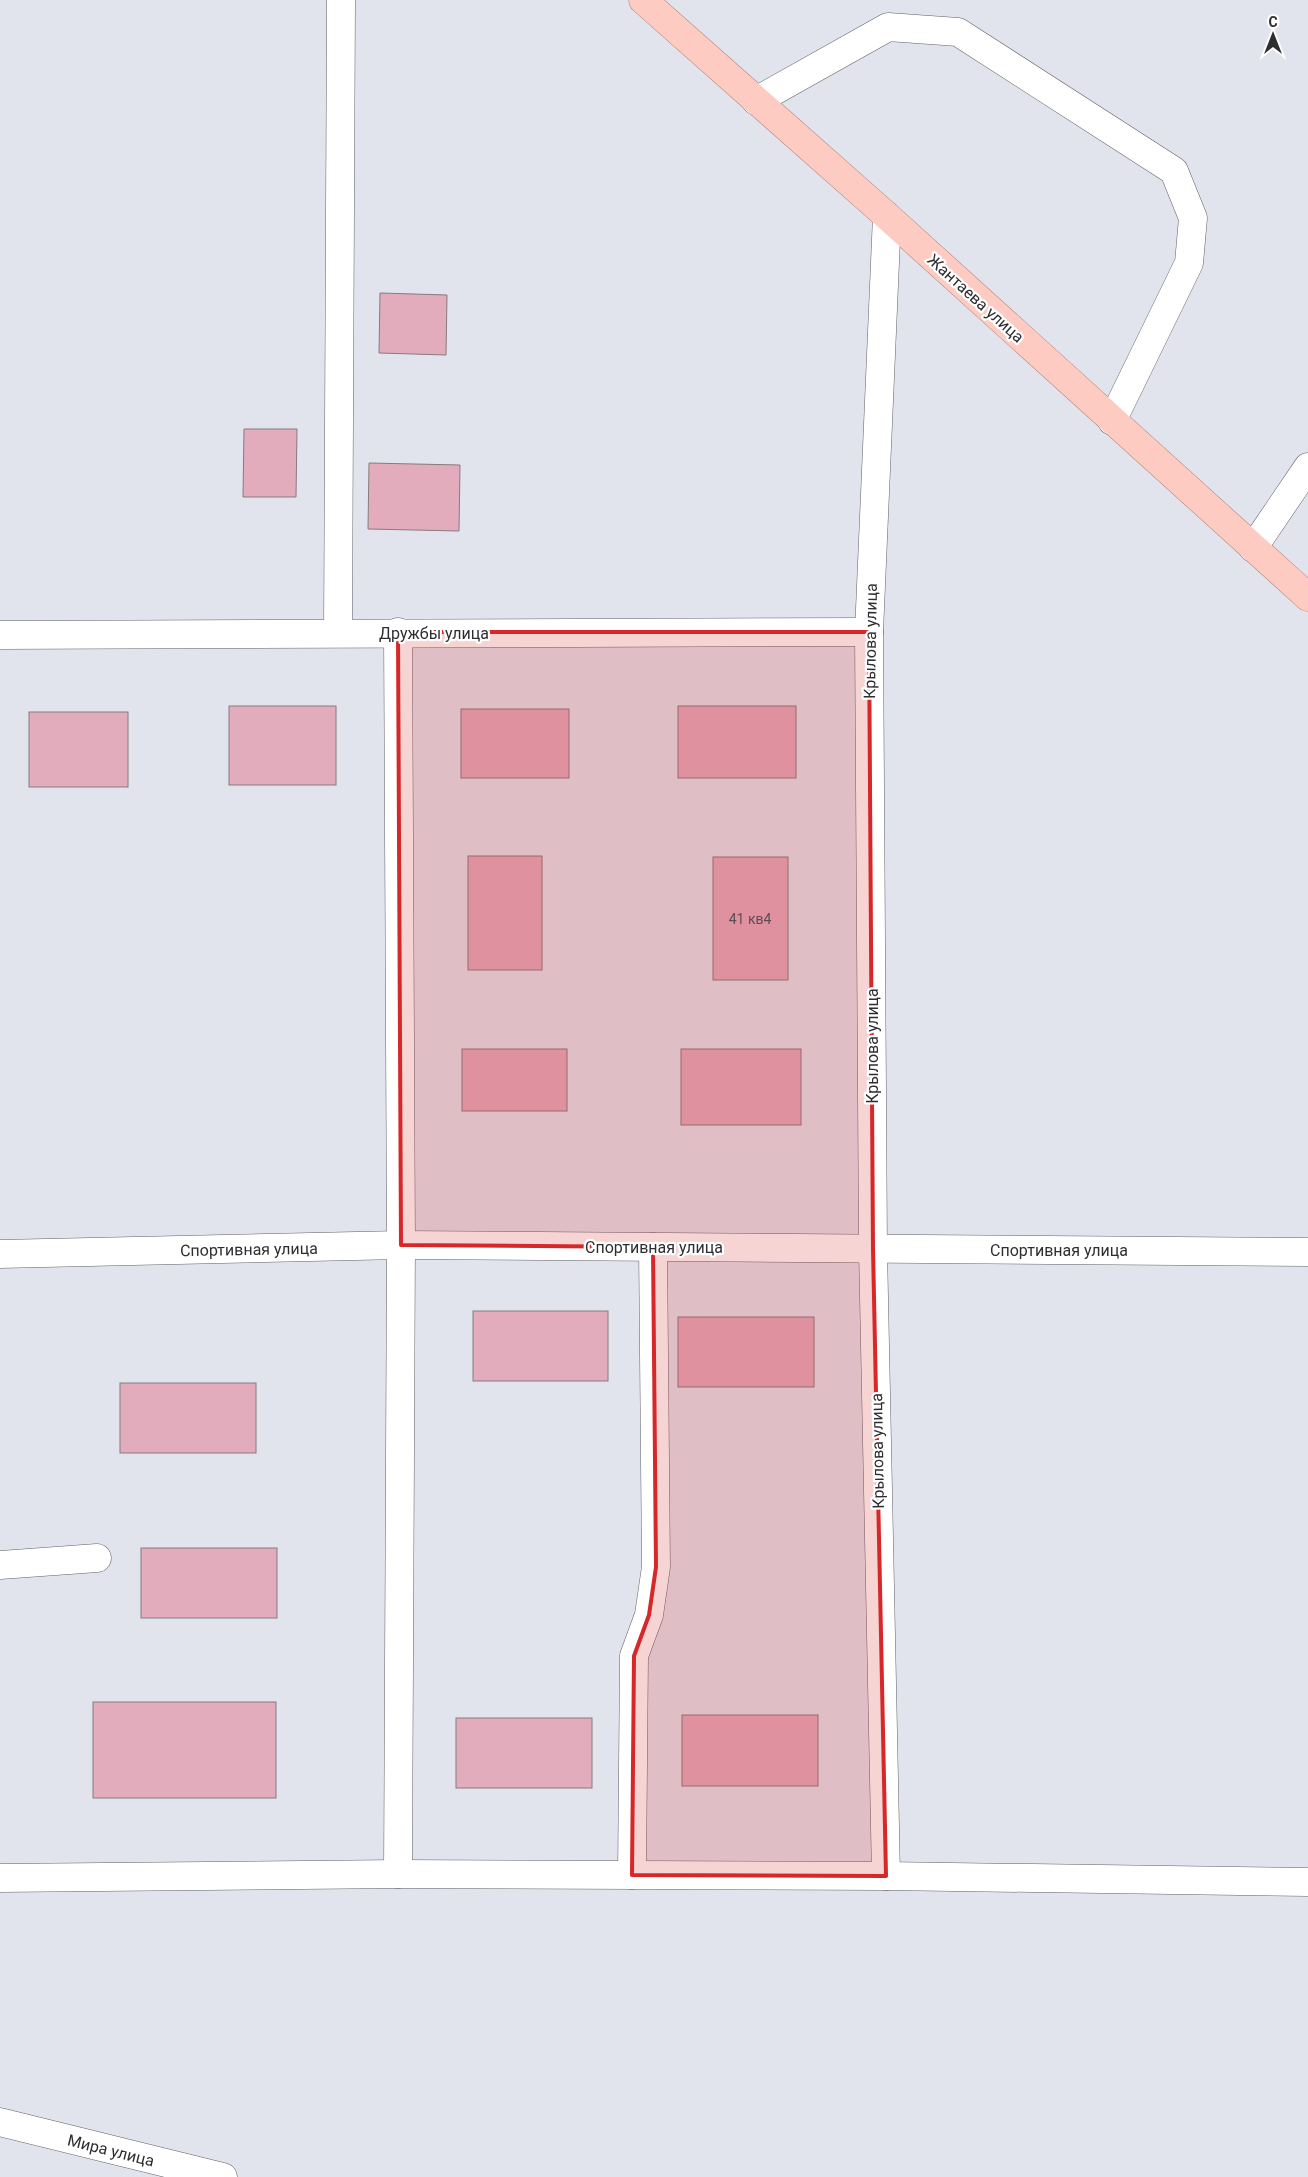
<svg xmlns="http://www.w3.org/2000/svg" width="1308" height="2177" font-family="Roboto,sans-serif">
	<rect width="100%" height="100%" fill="#e2e4ed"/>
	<g fill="#e3acbd" stroke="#857b7e">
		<path d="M 380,293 L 447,295 L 446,355 L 379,353 Z"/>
		<path d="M 244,429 L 297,429 L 296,497 L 243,497 Z"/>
		<path d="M 369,463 L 460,465 L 459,531 L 368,529 Z"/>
		<rect x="229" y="706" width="107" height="79"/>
		<rect x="678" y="706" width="118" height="72"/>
		<rect x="461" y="709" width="108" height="69"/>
		<rect x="29" y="712" width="99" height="75"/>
		<rect x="468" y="856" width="74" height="114"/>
		<rect x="713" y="857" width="75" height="123"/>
		<rect x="462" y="1049" width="105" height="62"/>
		<rect x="681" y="1049" width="120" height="76"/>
		<rect x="473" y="1311" width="135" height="70"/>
		<rect x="678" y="1317" width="136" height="70"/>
		<rect x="120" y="1383" width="136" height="70"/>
		<rect x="141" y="1548" width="136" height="70"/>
		<rect x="93" y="1702" width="183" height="96"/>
		<rect x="682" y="1715" width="136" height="71"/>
		<rect x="456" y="1718" width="136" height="70"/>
	</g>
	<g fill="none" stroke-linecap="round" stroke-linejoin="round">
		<defs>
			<g id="minor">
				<path d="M 756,101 L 888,27 L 958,32 L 1174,171 L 1193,218 L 1189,263 L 1112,421"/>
				<path d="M 1253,548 L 1308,467"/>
				<path d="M 338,633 L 341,0"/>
				<path d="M 0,635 L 869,632"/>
				<path d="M 0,1254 L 401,1245 L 1308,1252"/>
				<path d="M 0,1565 L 97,1558"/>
				<path d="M 398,1874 L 401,1245 L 398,632"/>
				<path d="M 632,1875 L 634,1656 L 649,1615 L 656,1567 L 653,1247"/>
				<path d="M 886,1876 L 873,1249 L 869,632 L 887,216"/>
				<path d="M 0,1878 L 398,1874 L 886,1876 L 1308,1882"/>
				<path d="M 0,2122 L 223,2177"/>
			</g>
			<path id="major" d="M 643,0 L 887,216 L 1308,597"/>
		</defs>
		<use href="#minor" stroke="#606169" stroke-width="29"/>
		<use href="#major" stroke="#b47d74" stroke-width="29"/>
		<use href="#minor" stroke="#fff" stroke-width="28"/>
		<use href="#major" stroke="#fdcbc1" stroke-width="28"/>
	</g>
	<path fill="#d62828" fill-opacity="0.2" stroke="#d62828" stroke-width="4" stroke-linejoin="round" d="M 398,632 L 869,632 L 873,1249 L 886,1876 L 632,1875 L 634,1656 L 649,1615 L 656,1567 L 653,1247 L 401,1245 Z"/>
	<g text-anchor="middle" stroke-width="4.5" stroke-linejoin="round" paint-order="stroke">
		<g font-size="14" fill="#5b4e55">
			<text x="750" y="924">41 кв4</text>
		</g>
		<g font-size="16" fill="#2e2e32" stroke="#fff">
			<text transform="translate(976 298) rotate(42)" y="6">Жантаева улица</text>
			<text x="434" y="639">Дружбы улица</text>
			<text transform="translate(870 641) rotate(-89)" y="6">Крылова улица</text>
			<text transform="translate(872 1046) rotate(-90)" y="6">Крылова улица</text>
			<text x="654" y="1253">Спортивная улица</text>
			<text transform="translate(249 1249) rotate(-1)" y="6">Спортивная улица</text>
			<text x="1059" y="1256">Спортивная улица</text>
			<text transform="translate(877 1451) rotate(-91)" y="6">Крылова улица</text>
			<text transform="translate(111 2150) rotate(14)" y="6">Мира улица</text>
		</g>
	</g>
	<g transform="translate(1273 35)" stroke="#ffffff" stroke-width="4" paint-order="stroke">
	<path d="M0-4L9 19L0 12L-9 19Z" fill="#2e2e32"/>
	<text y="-8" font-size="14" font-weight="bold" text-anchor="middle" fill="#2e2e32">С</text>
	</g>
</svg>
